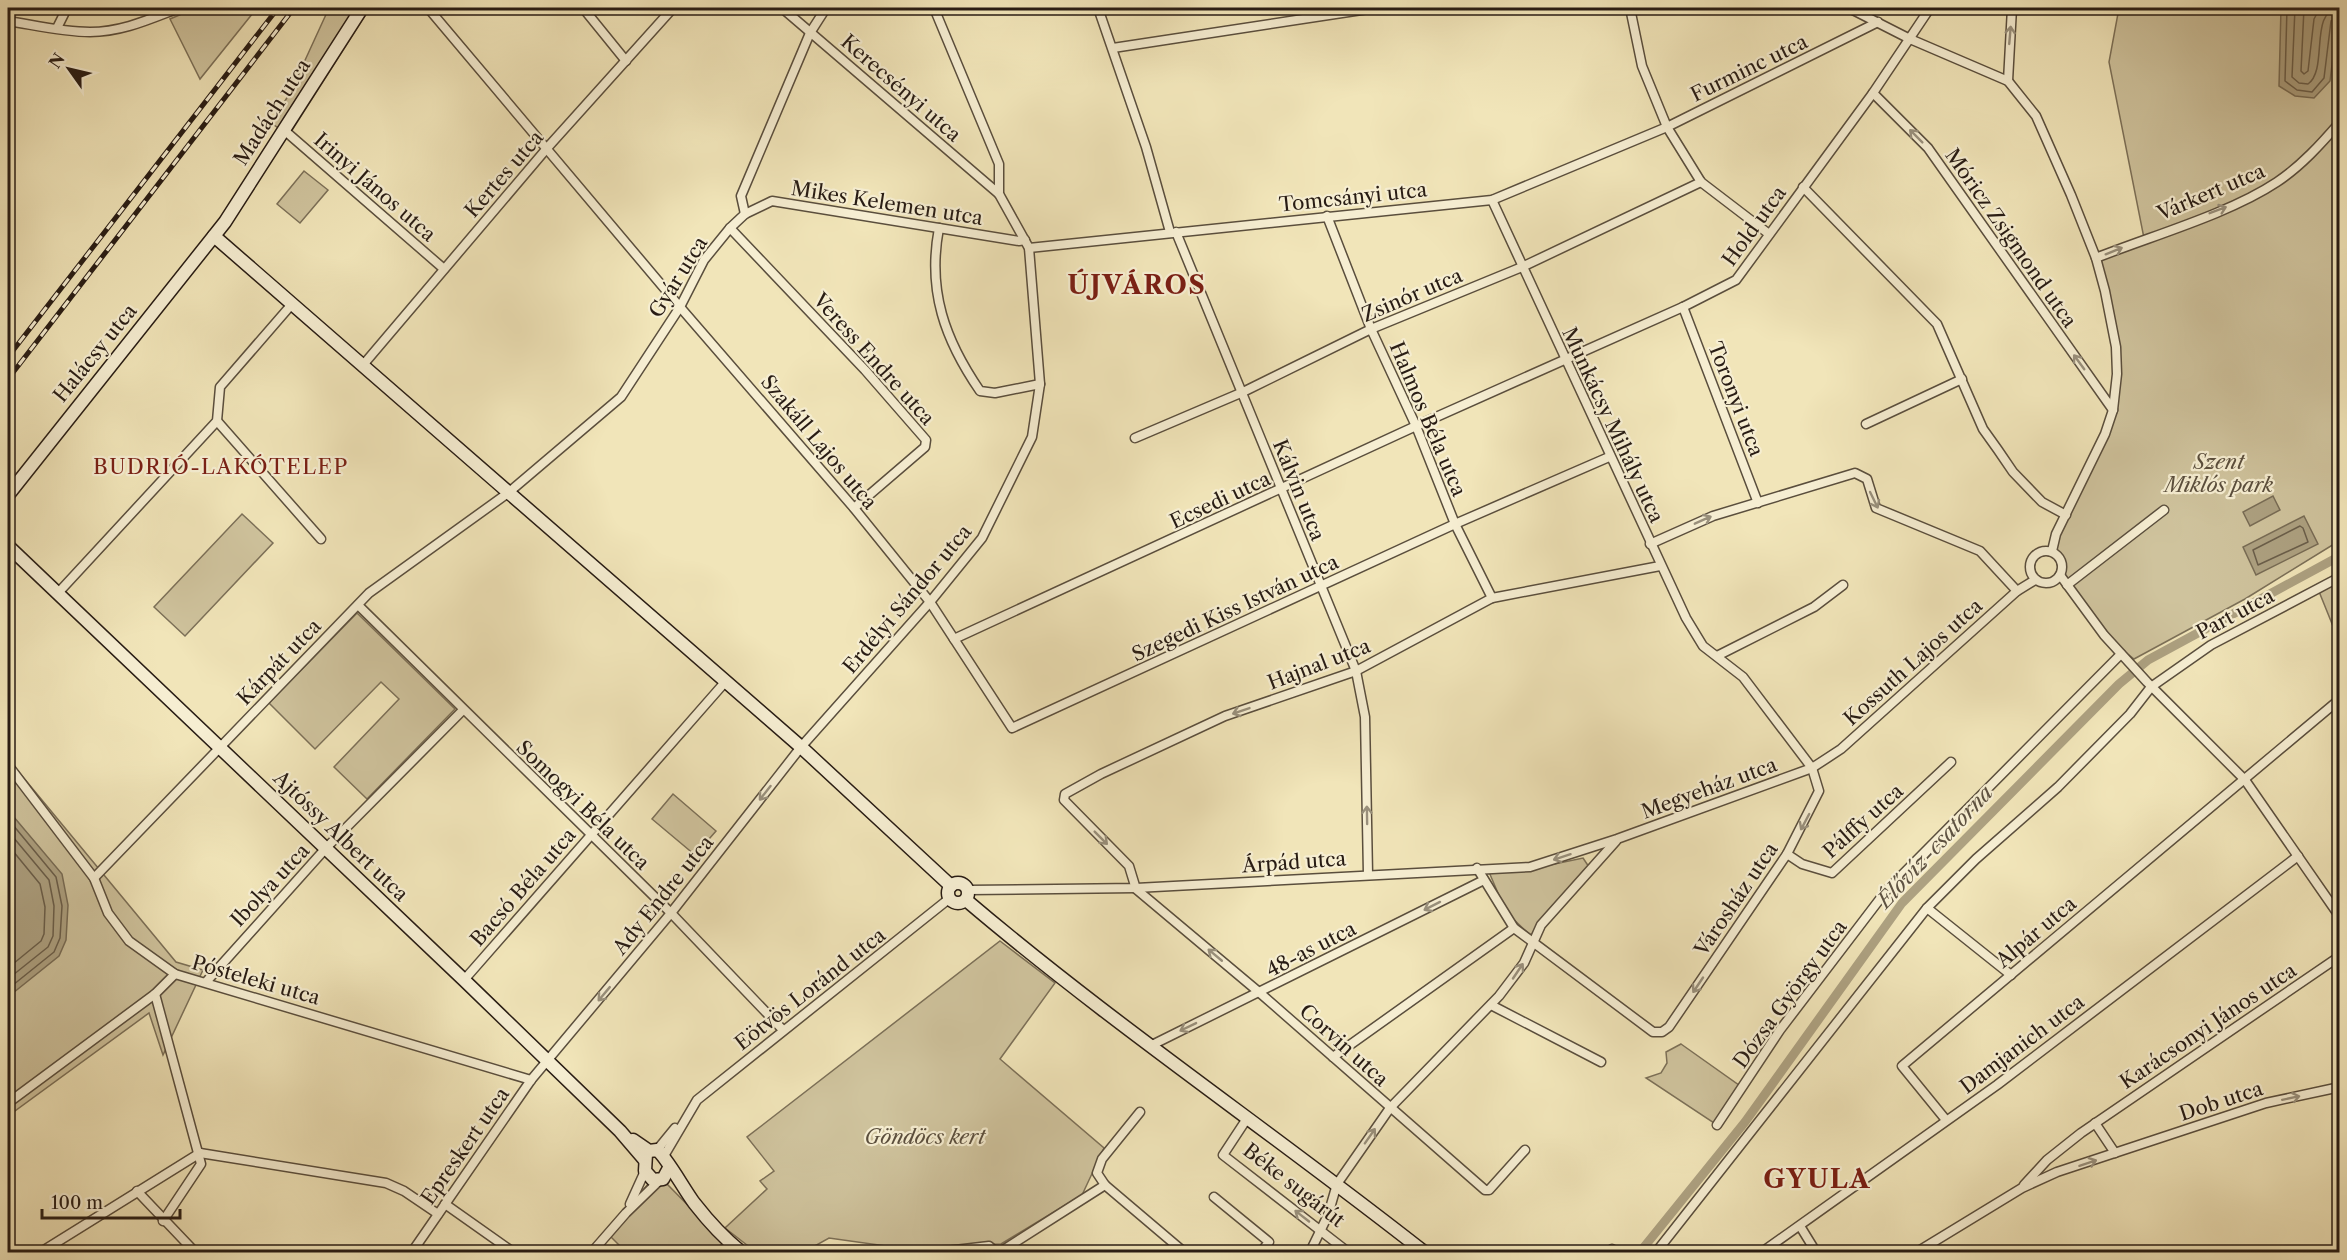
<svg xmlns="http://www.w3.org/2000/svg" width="2347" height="1260" font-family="'Libre Caslon Text',serif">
	<rect width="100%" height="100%" fill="#f1e5b9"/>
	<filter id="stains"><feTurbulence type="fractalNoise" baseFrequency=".00333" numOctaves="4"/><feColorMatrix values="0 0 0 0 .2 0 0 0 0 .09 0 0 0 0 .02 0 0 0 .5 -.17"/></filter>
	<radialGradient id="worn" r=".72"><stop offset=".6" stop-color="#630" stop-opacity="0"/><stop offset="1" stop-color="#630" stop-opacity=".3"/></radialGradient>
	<g fill="#cfc39d" stroke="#7c7058" stroke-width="1.5">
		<path d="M 196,8 L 257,8 L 200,79 L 170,19 Z"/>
		<path d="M 329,8 L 370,8 L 289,135 L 271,123 L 290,93 Z"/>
		<path d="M 2119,8 L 2339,8 L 2339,541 L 2245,599 L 2134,659 L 2104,635 L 2060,575 L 2060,559 L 2052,551 L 2113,410 L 2116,347 L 2096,258 L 2144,238 L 2109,62 Z"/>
		<path d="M 304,171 L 328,190 L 300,223 L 277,204 Z"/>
		<path d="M 242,514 L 273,543 L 185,636 L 154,607 Z"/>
		<path d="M 2339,577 L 2339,641 L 2318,589 Z"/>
		<path d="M 357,613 L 455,709 L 367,799 L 334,767 L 399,699 L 381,682 L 315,749 L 269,703 Z"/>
		<path d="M 8,759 L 176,962 L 203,970 L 163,1055 L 149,1013 L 8,1116 Z"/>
		<path d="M 673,794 L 716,831 L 695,855 L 652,819 Z"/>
		<path d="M 1583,858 L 1589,867 L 1546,913 L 1531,936 L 1506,912 L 1489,872 L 1526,870 Z"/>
		<path d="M 1000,941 L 1055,983 L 1000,1059 L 1104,1148 L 1082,1195 L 1001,1244 L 893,1247 L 829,1238 L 804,1252 L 756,1252 L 725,1228 L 767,1189 L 760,1181 L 774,1171 L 747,1137 Z"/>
		<path d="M 1681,1044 L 1743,1088 L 1717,1125 L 1646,1078 L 1661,1073 L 1667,1063 L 1666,1052 Z"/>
		<path d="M 651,1180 L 665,1182 L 724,1242 L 712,1252 L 626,1252 L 609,1235 Z"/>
	</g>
	<g fill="#ada181" stroke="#786c55" stroke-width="1.5">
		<path d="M 2281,8 L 2339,8 L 2330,81 L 2314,98 L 2295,96 L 2279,86 Z"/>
		<path d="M 2273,496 L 2280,510 L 2250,526 L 2243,512 Z"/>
		<path d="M 2304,516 L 2318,544 L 2256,575 L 2243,547 Z"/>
		<path d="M 8,810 L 62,874 L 68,905 L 66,940 L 59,956 L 8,997 Z"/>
	</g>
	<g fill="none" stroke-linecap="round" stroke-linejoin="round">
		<g stroke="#6a5e4a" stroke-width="1.5">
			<path d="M 2287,8 L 2285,81 L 2297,90 L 2312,92 L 2324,78 L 2331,21 L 2340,16"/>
			<path d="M 2295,8 L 2292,77 L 2299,83 L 2308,84 C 2329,69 2308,10 2340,8"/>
			<path d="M 2304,8 L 2301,71 L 2304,74 L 2308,71 L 2314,19 L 2320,8"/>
			<path d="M 2300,526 L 2303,528 L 2308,542 L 2258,565 L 2253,550 Z"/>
			<path d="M 8,819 L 56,877 L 62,906 L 60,938 L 54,952 L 8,989"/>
			<path d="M 8,831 L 49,880 L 54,906 L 53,936 L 48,947 L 8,979"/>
			<path d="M 8,845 L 40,884 L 45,907 L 44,934 L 41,941 L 8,968"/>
		</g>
		<path stroke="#ada181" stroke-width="9" d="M 1640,1252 L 1745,1122 L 1902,903 L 2119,684 L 2148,660 L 2340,556"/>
		<defs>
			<g id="street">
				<path d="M 428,8 L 680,307 L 854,508 L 930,602 L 1012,728 L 1455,524 L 1609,457"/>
				<path d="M 583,8 L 626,61"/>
				<path d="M 782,8 L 999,194"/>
				<path d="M 1098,8 L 1146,147 L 1170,232"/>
				<path d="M 1630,8 L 1642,66 L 1667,127 L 1701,182 L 1769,234"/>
				<path d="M 1849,8 L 1910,39 L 2008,81 L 2036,116 L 2071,195 L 2096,258 L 2105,291 L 2116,347 L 2117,374 L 2113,410 L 2105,434 L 2056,534 L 2052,551"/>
				<path d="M 8,21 C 34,25 63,32 90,32 C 122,32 150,19 179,8"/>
				<path d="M 57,28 L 67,8"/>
				<path d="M 1113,48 L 1375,8"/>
				<path d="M 2008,81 L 2012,8"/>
				<path d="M 1873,93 L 1928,148 L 2113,410"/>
				<path d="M 284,130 L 444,269"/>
				<path d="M 1803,187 L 1937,324 L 1983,429 L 1998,450 L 2013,472 L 2042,502 L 2066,515"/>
				<path d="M 745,214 L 741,196 L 810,33 L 826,8"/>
				<path d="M 1327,216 L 1371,329 L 1416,426 L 1455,524 L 1492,598"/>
				<path d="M 730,228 L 865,370 L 926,440 L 925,447 L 854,508"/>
				<path d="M 939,228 C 927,291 945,340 980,391 L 995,393 L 1040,384"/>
				<path d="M 1176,232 L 1356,671 L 1365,717 L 1368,874"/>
				<path d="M 1029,248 L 1492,200 L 1667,127 L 1878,22"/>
				<path d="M 2096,258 C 2151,236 2229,214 2277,182 C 2301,166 2321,144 2340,122"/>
				<path d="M 1683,307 L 1758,503"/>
				<path d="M 363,365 L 548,147 L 673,8"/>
				<path d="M 217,421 L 321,539"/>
				<path d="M 1866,424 L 1962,379"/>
				<path d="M 1135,438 L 1243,392 L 1371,329 L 1522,267 L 1701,182"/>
				<path d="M 1650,544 L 1713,516 L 1855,473 L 1867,479 L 1876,508 L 1980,551 L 2017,591"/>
				<circle cx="2046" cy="567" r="16"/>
				<path d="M 2060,575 L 2104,635 L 2147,682 L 2245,780 L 2340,917"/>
				<path d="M 2067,585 L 2164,510"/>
				<path d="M 58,593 L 217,421 L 220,387 L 292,304"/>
				<path d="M 358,605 L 671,913 L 783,1030"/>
				<path d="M 954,639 L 1416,426 L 1683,307 L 1736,280 L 1873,93 L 1930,8"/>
				<path d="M 1717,656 L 1814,607 L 1843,585"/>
				<path d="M 8,765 L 94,878 L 108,913 L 129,941 L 175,974 L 531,1080"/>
				<path d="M 1787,854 L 1802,864 L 1832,873 L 1951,762"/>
				<path d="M 1477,868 L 1514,928 L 1653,1032 L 1662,1032 L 1669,1027 L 1787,854 L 1819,791 L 1812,768 L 1743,677 L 1703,646 L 1686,618 L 1492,200"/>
				<path d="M 94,878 L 369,593 L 508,493 L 621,397 L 680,307 L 704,260 L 730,228 L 745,214 L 772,201 L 1019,241 L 1025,240"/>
				<path d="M 968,890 L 1136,888 L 1530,867 L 1617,839 L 1812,768 L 1841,749 L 2017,591 L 2035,580"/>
				<path d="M 1927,908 L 2011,975"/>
				<path d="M 464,980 L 726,681"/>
				<path d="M 206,982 L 326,848 L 463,710"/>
				<path d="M 155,994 L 201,1164 L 163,1221"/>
				<path d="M 1491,1005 L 1601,1062"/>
				<path d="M 1152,1045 L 1484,880"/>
				<path d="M 1333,1057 L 1514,928"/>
				<path d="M 8,1103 L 155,994 L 175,974"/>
				<path d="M 1248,1117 L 1223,1155 L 1348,1252"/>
				<path d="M 1946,1120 L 1902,1066 L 2340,699"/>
				<path d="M 2095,1123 L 2115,1153"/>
				<path d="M 1717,1125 L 1780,1030 L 1886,891 L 2121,654"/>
				<path d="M 657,1150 L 675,1128"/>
				<path d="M 1525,1150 L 1489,1190 L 1485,1190 L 1260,993 L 1136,889 L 1129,866 L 1064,800 L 1065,794 L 1101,774 L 1225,716 L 1356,671 L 1492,598 L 1660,566"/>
				<path d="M 200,1153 L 386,1183 L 404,1191 L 438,1214"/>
				<path d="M 664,1156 L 697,1100 L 950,898"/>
				<path d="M 1105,1185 L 1184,1252"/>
				<path d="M 2024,1185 L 2047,1160 L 2081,1133 L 2340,956"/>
				<path d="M 137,1191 L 195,1252"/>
				<path d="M 1214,1197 L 1269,1242 L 1261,1252"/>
				<path d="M 445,1204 L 513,1252"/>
				<path d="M 630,1204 L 645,1171"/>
				<path d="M 1800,1226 L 1816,1252"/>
				<path d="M 1657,1251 L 1927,908 L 1976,859 L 2058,787 L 2130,714 L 2151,687 L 2211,645 L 2340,577"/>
				<path d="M 41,1252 L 200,1153"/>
				<path d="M 412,1252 L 531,1080 L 671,913 L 801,747 L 930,602 L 982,538 L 1032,437 L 1040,384 L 1029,248 L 999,194 L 999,164 L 934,8"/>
				<path d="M 592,1252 L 626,1213 L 659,1181"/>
				<path d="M 721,1252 L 731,1244"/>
				<path d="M 938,1252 L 989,1246 L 996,1252"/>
				<path d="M 1000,1252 L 1105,1185 L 1097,1173 L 1102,1159 L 1140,1112"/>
				<path d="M 1310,1252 L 1328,1215 L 1337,1184 L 1390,1108 L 1499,996 L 1524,963 L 1541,925 L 1616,841"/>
				<path d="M 1609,1252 L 1612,1249"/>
				<path d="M 1762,1252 L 1997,1085 L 2298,856"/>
				<path d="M 1917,1252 L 2022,1188 L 2057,1172 L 2266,1103 L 2340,1087"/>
			</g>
			<g id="secondary">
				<path d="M 214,236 L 801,747 L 951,886"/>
				<path d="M 8,495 L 225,222 L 362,8"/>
				<path d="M 8,546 L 464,980 L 620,1131 L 644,1159"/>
				<circle cx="958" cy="893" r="10"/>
				<path d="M 966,900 C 1112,1024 1273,1133 1424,1252"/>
				<path d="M 633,1140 L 649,1151 L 657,1150 C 666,1156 686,1193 695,1204 C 709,1222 724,1238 741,1252"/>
				<path d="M 646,1154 L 645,1171 L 653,1180 L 663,1179 L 669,1168"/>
			</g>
		</defs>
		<use href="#street" stroke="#5a4e3d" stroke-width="11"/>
		<use href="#secondary" stroke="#281c14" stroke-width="15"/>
		<use href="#street" stroke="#f6eed2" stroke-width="8"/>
		<use href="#secondary" stroke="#f6eed2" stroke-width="12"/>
		<defs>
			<g id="rail">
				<path d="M 8,357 L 278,8"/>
				<path d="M 8,379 L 294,8"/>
			</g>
		</defs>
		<use href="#rail" stroke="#281c14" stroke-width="5"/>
		<use href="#rail" stroke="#f6eed2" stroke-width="3" stroke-dasharray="9" stroke-linecap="butt"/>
	</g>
	<defs><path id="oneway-shaft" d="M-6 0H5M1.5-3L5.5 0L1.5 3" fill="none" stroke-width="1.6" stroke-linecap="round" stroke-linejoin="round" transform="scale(1.5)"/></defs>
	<g stroke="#99907c">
		<use href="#oneway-shaft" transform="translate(2010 35) rotate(-85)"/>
		<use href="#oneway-shaft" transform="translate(1916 136) rotate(-135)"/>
		<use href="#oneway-shaft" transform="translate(2218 210) rotate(-21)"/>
		<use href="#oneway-shaft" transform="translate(2114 251) rotate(-22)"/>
		<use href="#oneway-shaft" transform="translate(2079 362) rotate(-126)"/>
		<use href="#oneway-shaft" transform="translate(1874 500) rotate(64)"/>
		<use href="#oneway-shaft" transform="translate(1703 520) rotate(-24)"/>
		<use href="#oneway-shaft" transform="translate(1241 711) rotate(161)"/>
		<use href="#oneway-shaft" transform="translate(765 793) rotate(128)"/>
		<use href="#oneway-shaft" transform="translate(1367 815) rotate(-91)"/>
		<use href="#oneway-shaft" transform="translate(1805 822) rotate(118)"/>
		<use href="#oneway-shaft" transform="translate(1101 838) rotate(45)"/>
		<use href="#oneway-shaft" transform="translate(1562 857) rotate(162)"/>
		<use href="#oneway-shaft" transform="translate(1432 906) rotate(153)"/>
		<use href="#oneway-shaft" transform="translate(1215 955) rotate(-140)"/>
		<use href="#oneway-shaft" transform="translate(1518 971) rotate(-56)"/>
		<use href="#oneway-shaft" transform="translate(1698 985) rotate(124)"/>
		<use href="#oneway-shaft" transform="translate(604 994) rotate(130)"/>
		<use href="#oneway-shaft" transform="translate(1188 1027) rotate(154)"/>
		<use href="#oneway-shaft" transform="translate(2291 1098) rotate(-12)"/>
		<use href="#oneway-shaft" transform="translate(1370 1136) rotate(-55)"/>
		<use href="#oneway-shaft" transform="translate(2088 1163) rotate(-18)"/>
		<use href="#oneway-shaft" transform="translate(1302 1216) rotate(-142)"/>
	</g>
	<g text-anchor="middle" stroke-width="4.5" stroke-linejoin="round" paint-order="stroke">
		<g font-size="20" fill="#281c14" stroke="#f6eed2">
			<text transform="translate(1749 68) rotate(-26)" y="7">Furminc utca</text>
			<text transform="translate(901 88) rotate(41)" y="7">Kerecsényi utca</text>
			<text transform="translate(272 112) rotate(-57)" y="7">Madách utca</text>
			<text transform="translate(504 174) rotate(-49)" y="7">Kertes utca</text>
			<text transform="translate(375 187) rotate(41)" y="7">Irinyi János utca</text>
			<text transform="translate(2211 192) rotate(-23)" y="7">Várkert utca</text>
			<text transform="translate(1353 197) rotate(-6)" y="7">Tomcsányi utca</text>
			<text transform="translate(887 203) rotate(9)" y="7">Mikes Kelemen utca</text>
			<text transform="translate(1754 226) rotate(-54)" y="7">Hold utca</text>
			<text transform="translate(2011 238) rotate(55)" y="7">Móricz Zsigmond utca</text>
			<text transform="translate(678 277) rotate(-58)" y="7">Gyár utca</text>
			<text transform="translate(1412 295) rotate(-23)" y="7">Zsinór utca</text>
			<text transform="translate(95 353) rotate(-51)" y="7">Halácsy utca</text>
			<text transform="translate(874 359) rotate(48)" y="7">Veress Endre utca</text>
			<text transform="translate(1736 399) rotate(69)" y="7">Toronyi utca</text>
			<text transform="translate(1428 419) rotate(67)" y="7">Halmos Béla utca</text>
			<text transform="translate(1613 425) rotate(65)" y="7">Munkácsy Mihály utca</text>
			<text transform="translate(819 442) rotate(50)" y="7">Szakáll Lajos utca</text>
			<text transform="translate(1299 490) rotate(68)" y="7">Kálvin utca</text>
			<text transform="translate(1220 500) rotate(-25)" y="7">Ecsedi utca</text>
			<text transform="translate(907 599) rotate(-50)" y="7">Erdélyi Sándor utca</text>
			<text transform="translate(1235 608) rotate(-25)" y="7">Szegedi Kiss István utca</text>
			<text transform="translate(2235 614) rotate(-28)" y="7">Part utca</text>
			<text transform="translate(279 662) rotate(-46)" y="7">Kárpát utca</text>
			<text transform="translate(1913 662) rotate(-42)" y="7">Kossuth Lajos utca</text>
			<text transform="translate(1319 664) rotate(-21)" y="7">Hajnal utca</text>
			<text transform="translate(1709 788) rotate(-20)" y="7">Megyeház utca</text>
			<text transform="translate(583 805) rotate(44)" y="7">Somogyi Béla utca</text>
			<text transform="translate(1863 821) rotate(-42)" y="7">Pálffy utca</text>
			<text transform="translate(341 836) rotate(44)" y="7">Ajtóssy Albert utca</text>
			<text transform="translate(1294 862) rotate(-4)" y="7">Árpád utca</text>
			<text transform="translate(270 885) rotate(-47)" y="7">Ibolya utca</text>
			<text transform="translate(523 887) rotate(-49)" y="7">Bacsó Béla utca</text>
			<text transform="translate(663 895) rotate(-51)" y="7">Ady Endre utca</text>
			<text transform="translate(1736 899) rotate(-56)" y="7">Városház utca</text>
			<text transform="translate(2036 932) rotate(-40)" y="7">Alpár utca</text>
			<text transform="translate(1311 949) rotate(-27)" y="7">48-as utca</text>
			<text transform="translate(256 980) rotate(16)" y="7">Pósteleki utca</text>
			<text transform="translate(810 989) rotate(-38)" y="7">Eötvös Loránd utca</text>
			<text transform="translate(1790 994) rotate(-54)" y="7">Dózsa György utca</text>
			<text transform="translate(2208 1026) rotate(-34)" y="7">Karácsonyi János utca</text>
			<text transform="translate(2022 1044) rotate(-37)" y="7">Damjanich utca</text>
			<text transform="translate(1344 1045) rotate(42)" y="7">Corvin utca</text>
			<text transform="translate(2221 1101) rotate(-18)" y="7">Dob utca</text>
			<text transform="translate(465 1146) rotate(-55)" y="7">Epreskert utca</text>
			<text transform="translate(1294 1185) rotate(38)" y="7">Béke sugárút</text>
		</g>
		<g font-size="20" font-style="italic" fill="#5a4e3d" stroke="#f6eed2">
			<text x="2219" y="469">Szent<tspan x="2219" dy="23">Miklós park</tspan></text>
			<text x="925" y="1144">Göndöcs kert</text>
		</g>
		<g font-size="21" letter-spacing="1.5" fill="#7a1f14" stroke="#f6eed2">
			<text x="221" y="474">BUDRIÓ-LAKÓTELEP</text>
		</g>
		<g font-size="21" font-style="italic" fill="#5d5140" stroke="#f6eed2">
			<text transform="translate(1935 847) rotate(-47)" y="7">Élővíz-csatorna</text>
		</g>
		<g font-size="26" font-weight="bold" letter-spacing="1.5" fill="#7a1f14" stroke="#f6eed2">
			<text x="1137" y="294">ÚJVÁROS</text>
			<text x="1817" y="1188">GYULA</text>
		</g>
	</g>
	<rect width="2347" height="1260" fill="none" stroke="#f1e5b9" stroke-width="30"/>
	<rect x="9" y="9" width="2329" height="1242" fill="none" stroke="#281c14" stroke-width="3"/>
	<rect x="15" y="15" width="2317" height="1230" fill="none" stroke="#281c14" stroke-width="1.5"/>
	<g transform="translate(69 69) rotate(304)" stroke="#f6eed2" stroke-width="4.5" paint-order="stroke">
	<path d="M0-4.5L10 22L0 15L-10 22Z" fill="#281c14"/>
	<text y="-9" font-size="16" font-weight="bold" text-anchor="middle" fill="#281c14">N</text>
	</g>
	<path d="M42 1209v9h138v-9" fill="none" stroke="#281c14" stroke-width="3"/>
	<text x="51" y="1209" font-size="18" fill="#281c14" stroke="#f6eed2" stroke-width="4.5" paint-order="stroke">100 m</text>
	<rect width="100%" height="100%" filter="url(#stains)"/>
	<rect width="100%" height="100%" fill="url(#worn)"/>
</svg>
